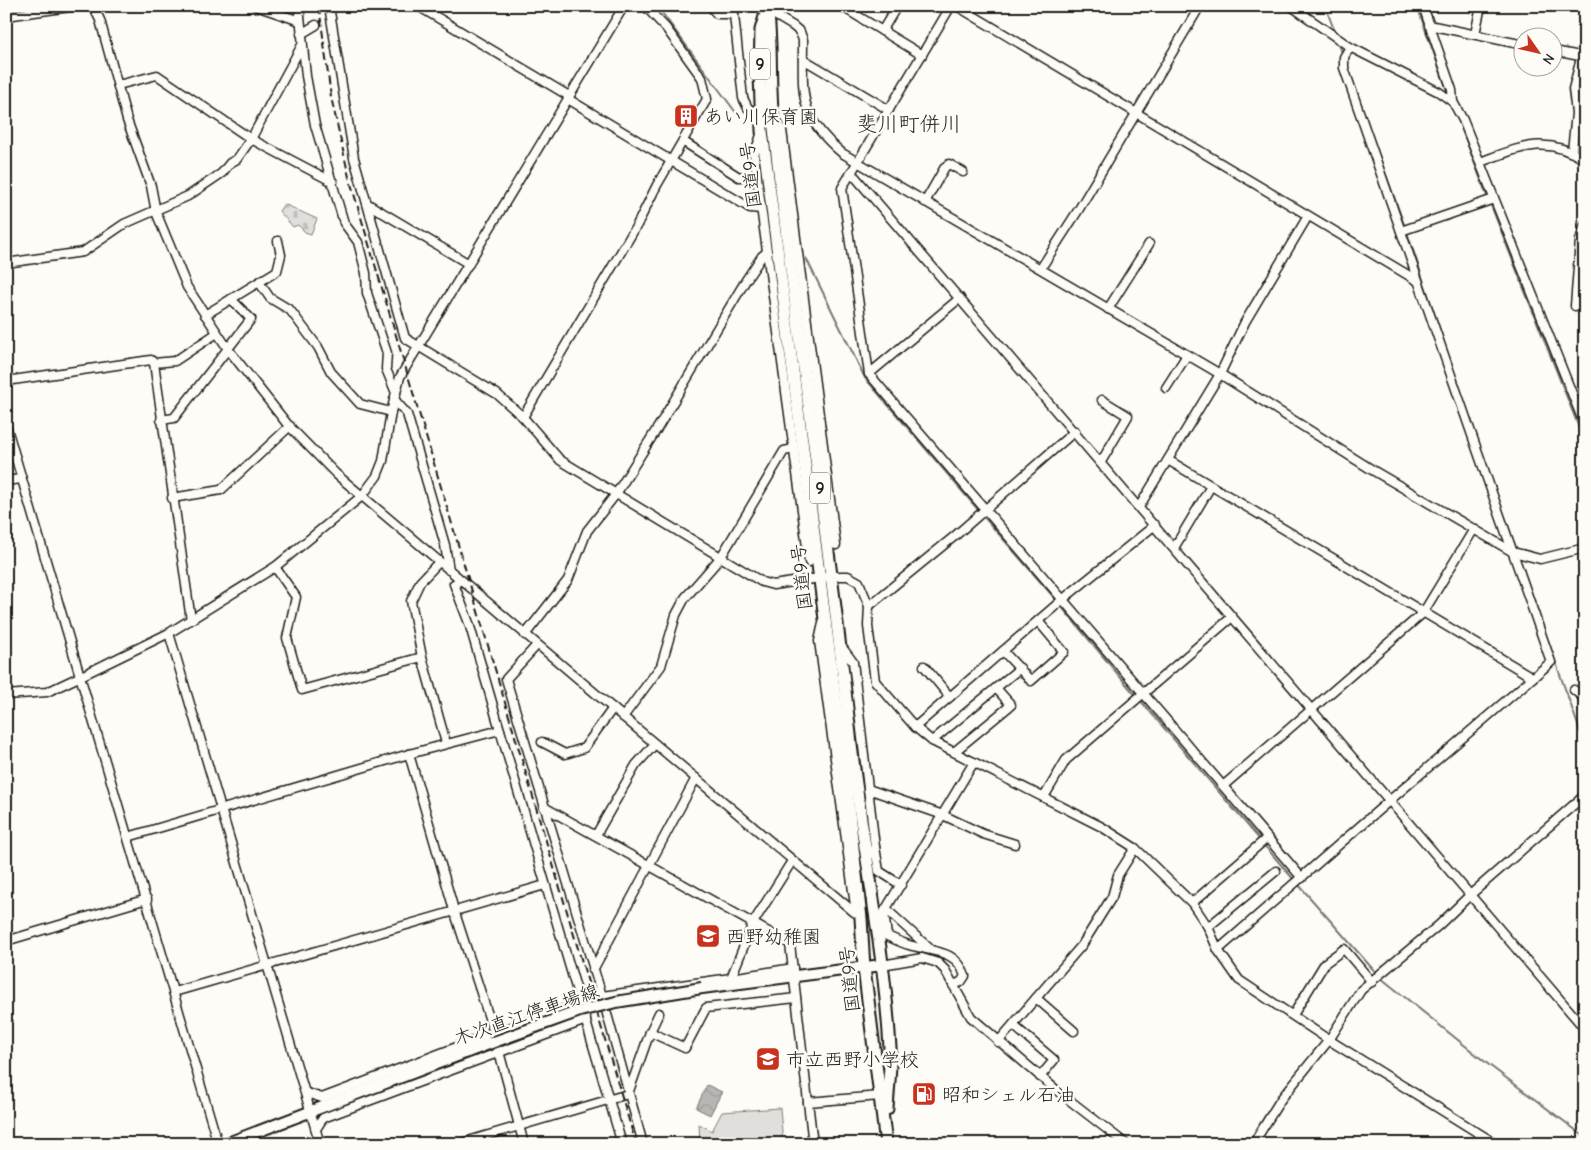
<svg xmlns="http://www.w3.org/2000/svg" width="1591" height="1150" font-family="'Comic Neue','Klee One',sans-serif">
	<defs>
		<pattern id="cemetery-stones" width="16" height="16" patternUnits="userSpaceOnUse" patternTransform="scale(1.25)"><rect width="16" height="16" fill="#e0dfdb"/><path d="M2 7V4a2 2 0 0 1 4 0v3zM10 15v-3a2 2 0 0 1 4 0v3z" fill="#c0bfbb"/></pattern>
		<pattern id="water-waves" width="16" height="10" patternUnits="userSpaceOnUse" patternTransform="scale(1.25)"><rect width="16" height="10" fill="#b7b6b2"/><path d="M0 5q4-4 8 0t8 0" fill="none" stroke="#9d9c98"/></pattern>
	</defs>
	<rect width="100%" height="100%" fill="#fdfcf7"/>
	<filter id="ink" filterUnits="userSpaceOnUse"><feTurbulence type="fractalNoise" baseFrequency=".02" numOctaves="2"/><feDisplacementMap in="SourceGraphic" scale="10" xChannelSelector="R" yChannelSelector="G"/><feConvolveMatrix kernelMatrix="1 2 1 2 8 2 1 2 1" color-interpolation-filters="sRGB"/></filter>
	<g filter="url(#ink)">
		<path fill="url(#cemetery-stones)" stroke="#7e7e7c" d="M 284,204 L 317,219 L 311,234 L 305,232 L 298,225 L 293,227 L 279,211 Z"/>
		<path fill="#e0dfdb" stroke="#7e7e7c" d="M 780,1108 L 783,1144 L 700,1144 L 699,1124 L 712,1131 L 722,1112 Z"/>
		<path fill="url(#water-waves)" stroke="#797876" d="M 707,1085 L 722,1092 L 710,1115 L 696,1108 Z"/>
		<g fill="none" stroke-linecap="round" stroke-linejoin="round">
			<g stroke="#797876" stroke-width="2">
				<path d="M 657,6 L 737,114"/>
				<path d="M 1325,6 L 1335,32"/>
				<path d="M 1417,6 L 1449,96"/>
				<path d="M 1338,41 L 1342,53"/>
				<path d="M 1360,103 L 1405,227"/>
				<path d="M 1456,114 L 1488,199"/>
				<path d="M 1490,203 L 1585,443"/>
				<path d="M 1407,232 L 1453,369"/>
				<path d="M 806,258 L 865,378 L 980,512"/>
				<path d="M 1486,464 L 1517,551"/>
				<path d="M 983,516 L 1057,601"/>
				<path d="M 1518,556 L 1585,745"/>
				<path d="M 1060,605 L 1137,697"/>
				<path d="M 1140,700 L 1261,841"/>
				<path d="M 1264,845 L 1295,881"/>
				<path d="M 1298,884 L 1378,975"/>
				<path d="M 1381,978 L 1489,1065 L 1585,1137"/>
			</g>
			<defs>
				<g id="minor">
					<path d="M 93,6 L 100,20 L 127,120 L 151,186 L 156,212 L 187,287 L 228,349 L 288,425 L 336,474 L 362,496 L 854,912"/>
					<path d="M 256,6 L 300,21"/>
					<path d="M 299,6 L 306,76 L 315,125 L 344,223 L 358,242 L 366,273 L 367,293 L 387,353 L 386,369 L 396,393"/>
					<path d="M 329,6 L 354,158 L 405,338 L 497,394 L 523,417 L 560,460 L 762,582 L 773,585 L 833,576 L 848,576 L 859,582 L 869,606 L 868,626 L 875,681 L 915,727 L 932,741 L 1102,827 L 1135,848 L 1192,903 L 1208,927 L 1218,950 L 1239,980 L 1329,1040 L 1496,1144"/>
					<path d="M 418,6 L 569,96"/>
					<path d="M 710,6 L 717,14 L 734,14"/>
					<path d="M 733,6 L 743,98 L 748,108 L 761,117"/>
					<path d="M 841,6 L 922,55"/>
					<path d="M 951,6 L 842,188 L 869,374 L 1302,878"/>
					<path d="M 957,6 L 1418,281"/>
					<path d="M 1291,6 L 1350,47 L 1439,92 L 1453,102 L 1463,120 L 1585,426"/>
					<path d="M 1423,6 L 1452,90 L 1453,102"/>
					<path d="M 768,11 L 793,26 L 800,32 L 803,40 C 803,94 797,115 842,153 L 1220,374 L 1374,471 L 1513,552 L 1540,559 L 1585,548"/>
					<path d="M 6,16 L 77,6"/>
					<path d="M 1429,25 L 1524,45"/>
					<path d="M 882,31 L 897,6"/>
					<path d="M 301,34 L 316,25"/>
					<path d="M 1475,34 L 1481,6"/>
					<path d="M 1554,51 L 1580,56"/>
					<path d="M 803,59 L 889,110"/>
					<path d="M 118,85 L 157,75 L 251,139 L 333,182"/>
					<path d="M 568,99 L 750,208 L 761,209"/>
					<path d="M 775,119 L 782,130 L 836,545"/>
					<path d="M 762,132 L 754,155 L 809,562"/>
					<path d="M 684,142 L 739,177 L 756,175"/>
					<path d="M 1572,151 L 1576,113 L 1573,89 L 1585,43"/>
					<path d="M 1480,162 C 1519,148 1546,134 1585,160"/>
					<path d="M 851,172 L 1585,1029"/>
					<path d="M 925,202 L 945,167 L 949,164 L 963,172"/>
					<path d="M 368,204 L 469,264"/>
					<path d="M 1401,231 L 1494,199"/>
					<path d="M 6,263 L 83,252 L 124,224 L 188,196 L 222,173 L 230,163 L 237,159 L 251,139 L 302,45"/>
					<path d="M 1041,268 L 1079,209 L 1200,6"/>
					<path d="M 259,282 L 270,298 L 290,310 L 318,347 L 331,372 L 360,404 L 391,412"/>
					<path d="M 1575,306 L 1580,240 L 1585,225"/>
					<path d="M 1108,309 L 1149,244"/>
					<path d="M 205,315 L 277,271 L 281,255 L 278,241"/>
					<path d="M 869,374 L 960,298"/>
					<path d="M 6,381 L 151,360 L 154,363"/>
					<path d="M 1166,388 L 1187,355"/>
					<path d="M 394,399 L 407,414 L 445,545 L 449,570"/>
					<path d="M 523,417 L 637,225 L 657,185 L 707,99 L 702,78 L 666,28 L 645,6"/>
					<path d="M 161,420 L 174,418 L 251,319 L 231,299"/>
					<path d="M 6,425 L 218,1144"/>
					<path d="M 1168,460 L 1532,677"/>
					<path d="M 1101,462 L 1128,416 L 1102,400"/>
					<path d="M 6,481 L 21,479"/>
					<path d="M 172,498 L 221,490 L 290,426"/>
					<path d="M 1139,507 L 1220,374 L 1245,322 L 1308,216"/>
					<path d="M 1174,548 L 1211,486"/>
					<path d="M 439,562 L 420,582 L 411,601 L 422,657 L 446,743"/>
					<path d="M 275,567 L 296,597 L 287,638 L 302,690 L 422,657"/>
					<path d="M 461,580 L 454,584 L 469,623 L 500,730"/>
					<path d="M 869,606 L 956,535 L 1075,431"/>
					<path d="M 191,620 L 154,363 L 175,361 L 217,333"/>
					<path d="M 823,623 L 819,641 L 856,913"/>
					<path d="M 169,633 L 320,1144"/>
					<path d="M 525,635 L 568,580 L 587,531 L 616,494 L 660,424 L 746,280 L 762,256 L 767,252"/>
					<path d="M 537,645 L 506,679 L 602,996 L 643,1144"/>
					<path d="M 841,646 L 853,662 L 875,847 L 867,859"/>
					<path d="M 1003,651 L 1031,681 L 1064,652 L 1038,621"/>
					<path d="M 924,666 L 950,697"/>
					<path d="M 1574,690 L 1585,699"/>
					<path d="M 6,695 L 47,692 L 79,677 L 169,633 L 275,567 L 362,496 L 377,476 L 383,461 L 391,412 L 400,377 L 624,6"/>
					<path d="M 623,717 L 661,666 L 676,615 L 685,598 L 721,557 L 784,451 L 794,449"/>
					<path d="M 915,727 L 1062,600 L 1155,525"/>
					<path d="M 932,741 L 1020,668"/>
					<path d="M 542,742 L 565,754 L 584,748 L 613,708"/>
					<path d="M 954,752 L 1011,705 L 996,688"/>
					<path d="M 409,754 L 454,910 L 494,1033 L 524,1144"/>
					<path d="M 1223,786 L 1423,613 L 1474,529"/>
					<path d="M 868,789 L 943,815 L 983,834 L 1015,844"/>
					<path d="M 1044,797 L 1066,760 L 1232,617"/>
					<path d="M 544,807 L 790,944 L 808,1102 L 880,1096"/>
					<path d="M 596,835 L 636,765 L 655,744"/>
					<path d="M 128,837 L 409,754 L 500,730 L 622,1144"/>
					<path d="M 875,847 L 879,871 L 901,885"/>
					<path d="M 1192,903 L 1267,838"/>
					<path d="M 886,909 L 929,948"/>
					<path d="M 1208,927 L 1276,871"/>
					<path d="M 6,941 L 147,899"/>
					<path d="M 1218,950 L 1389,801 L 1551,662 L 1344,68 L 1344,57 L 1350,47"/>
					<path d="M 882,965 L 922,958 L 938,963 L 945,970 L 971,1017 L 1055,1089 L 1126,1144"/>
					<path d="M 593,970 L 696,778"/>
					<path d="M 731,978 L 793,968"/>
					<path d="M 953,985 L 961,982 L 965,976 C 957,949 932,952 909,945 C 902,943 894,939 887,936 L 884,912 L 974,762"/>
					<path d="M 174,992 L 545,885"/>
					<path d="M 602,996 L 731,978 L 753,923 L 792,861"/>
					<path d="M 1036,998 L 1074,1031"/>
					<path d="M 1293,1015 L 1325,963 L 1344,949 L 1372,982"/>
					<path d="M 1013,1025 L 1054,1060 L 1040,1077"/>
					<path d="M 650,1032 L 685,1048 L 706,1008 L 796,998"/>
					<path d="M 998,1042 L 1082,945 L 1112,897 L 1118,875 L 1135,848"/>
					<path d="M 307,1093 L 322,1098 L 494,1033 L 582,1003"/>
					<path d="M 628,1094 L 650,1032 L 659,1013"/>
					<path d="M 808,1102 L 813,1144"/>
					<path d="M 316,1129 L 323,1118 L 586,1020"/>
					<path d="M 458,1144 L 628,1094"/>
					<path d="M 1253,1144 L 1281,1099 L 1329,1040 L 1361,990 L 1439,925 L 1470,895 L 1585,795"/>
				</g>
				<g id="major">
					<path d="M 702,988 L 882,965"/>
					<path d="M 225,1144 L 491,1043"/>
				</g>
				<g id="highway">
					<path d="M 768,6 L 761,30 L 760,74 L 762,131 L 841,743 L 861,918 L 864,968 L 886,1144"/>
					<path d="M 768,15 C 772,50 769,85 773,120 C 796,326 828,530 850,735 C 861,840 884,943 890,1048 C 891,1068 888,1089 887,1109"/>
				</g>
			</defs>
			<use href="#minor" stroke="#1c1c1c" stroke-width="11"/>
			<use href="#major" stroke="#1c1c1c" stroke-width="14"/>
			<use href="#highway" stroke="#1c1c1c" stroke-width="15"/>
			<use href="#minor" stroke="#fdfcf7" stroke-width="8"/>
			<use href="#major" stroke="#fdfcf7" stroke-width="10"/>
			<use href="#highway" stroke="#fdfcf7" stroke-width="11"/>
			<path stroke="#1c1c1c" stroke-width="2" stroke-dasharray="8 4" stroke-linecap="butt" d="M 319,6 L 331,97 L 349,177 L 636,1144"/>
			<defs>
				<path id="major-bridge" d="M 491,1043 L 580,1011 L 616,1002 L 702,988"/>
			</defs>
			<use href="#major-bridge" stroke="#1c1c1c" stroke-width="14" stroke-linecap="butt"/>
			<use href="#major-bridge" stroke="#fdfcf7" stroke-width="10"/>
		</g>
	</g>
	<defs>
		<symbol id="building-square" viewBox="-11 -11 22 22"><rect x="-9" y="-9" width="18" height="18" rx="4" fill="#c8321e" stroke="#fdfcf7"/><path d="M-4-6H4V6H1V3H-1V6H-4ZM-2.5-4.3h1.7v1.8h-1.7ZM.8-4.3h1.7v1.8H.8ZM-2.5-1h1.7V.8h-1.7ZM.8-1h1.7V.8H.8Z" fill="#fff"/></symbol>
		<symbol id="school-square" viewBox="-11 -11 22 22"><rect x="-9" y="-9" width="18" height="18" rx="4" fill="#c8321e" stroke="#fdfcf7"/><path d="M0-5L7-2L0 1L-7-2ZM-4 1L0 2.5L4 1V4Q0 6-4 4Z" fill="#fff"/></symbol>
		<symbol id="fuel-square" viewBox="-11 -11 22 22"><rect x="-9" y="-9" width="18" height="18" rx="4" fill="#c8321e" stroke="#fdfcf7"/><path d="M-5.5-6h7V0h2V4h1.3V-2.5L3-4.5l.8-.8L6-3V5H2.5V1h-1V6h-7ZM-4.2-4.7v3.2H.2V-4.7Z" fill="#fff"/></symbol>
	</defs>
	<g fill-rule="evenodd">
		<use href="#building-square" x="672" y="102" width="28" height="28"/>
		<use href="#school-square" x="694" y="922" width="28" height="28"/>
		<use href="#school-square" x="754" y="1045" width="28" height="28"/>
		<use href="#fuel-square" x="910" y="1080" width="28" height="28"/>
	</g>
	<g text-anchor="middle" stroke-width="5" stroke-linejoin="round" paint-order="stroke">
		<g fill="#fdfcf7" stroke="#605f5e" stroke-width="1">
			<rect x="750" y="48.5" width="20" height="31" rx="4"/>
			<rect x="810" y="472.5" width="20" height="31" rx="4"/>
		</g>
		<g font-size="18" font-weight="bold" fill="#1c1c1c">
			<text x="760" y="70">9</text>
			<text x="820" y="494">9</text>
		</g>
		<g font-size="19" fill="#1c1c1c" stroke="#fdfcf7" text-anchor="start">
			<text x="704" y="123">あい川保育園</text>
			<text x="726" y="943">西野幼稚園</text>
			<text x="786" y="1066">市立西野小学校</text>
			<text x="942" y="1101">昭和シェル石油</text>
		</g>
		<g font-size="19" fill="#1c1c1c" stroke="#fdfcf7">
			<text transform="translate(750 175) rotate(-97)" y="7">国道9号</text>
			<text transform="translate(801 577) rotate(-97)" y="7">国道9号</text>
			<text transform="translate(849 979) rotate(-96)" y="7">国道9号</text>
			<text transform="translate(526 1014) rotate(-19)" y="7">木次直江停車場線</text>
		</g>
		<g font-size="21" fill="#1c1c1c" stroke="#fdfcf7">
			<text x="909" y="131">斐川町併川</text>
		</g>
	</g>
	<rect width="1591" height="1150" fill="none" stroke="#fdfcf7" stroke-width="25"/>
	<rect x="12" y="12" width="1566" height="1125" fill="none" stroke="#1c1c1c" stroke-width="2" filter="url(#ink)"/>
	<g transform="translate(1538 52) rotate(124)"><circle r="24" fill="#fdfcf7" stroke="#a3a29f"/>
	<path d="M0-4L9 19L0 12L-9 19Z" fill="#c8321e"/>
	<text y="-8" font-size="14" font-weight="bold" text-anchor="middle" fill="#1c1c1c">N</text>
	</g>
</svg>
